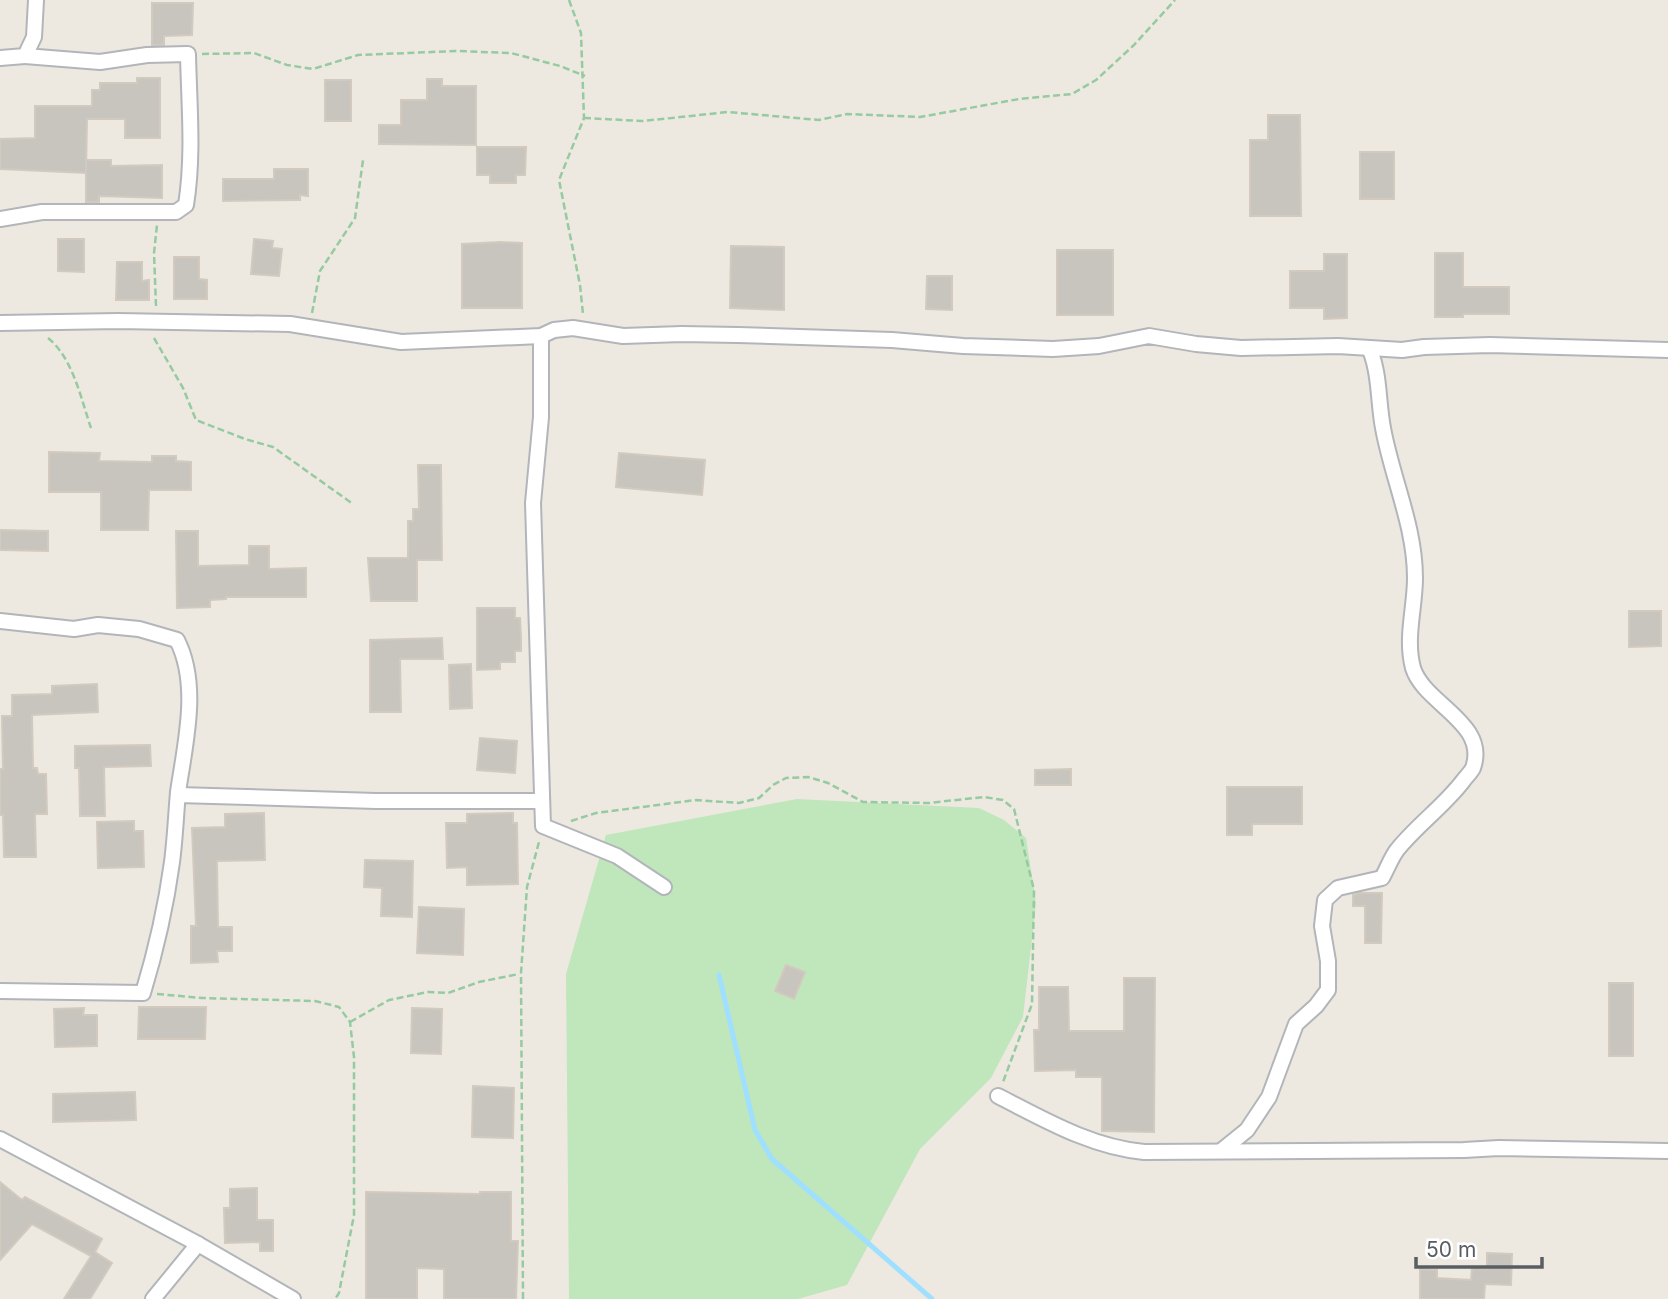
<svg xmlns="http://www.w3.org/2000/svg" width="1668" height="1299" font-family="Inter,sans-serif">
	<rect width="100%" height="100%" fill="#ede9e1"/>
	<path fill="#c0e6bc" d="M 797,799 L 979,808 L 1004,820 L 1026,838 L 1036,903 L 1023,1017 L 991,1078 L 920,1149 L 847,1285 L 798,1299 L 569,1299 L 566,974 L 606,835 Z"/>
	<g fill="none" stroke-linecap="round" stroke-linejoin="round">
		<path stroke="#9fdfff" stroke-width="5" d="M 719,975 L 755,1130 L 772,1159 L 932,1299"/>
	</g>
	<g fill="#c8c4be" stroke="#d2cabf" stroke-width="2">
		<path d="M 152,3 L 193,3 L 192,35 L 164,36 L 164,45 L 152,45 Z"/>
		<path d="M 137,78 L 160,78 L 160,138 L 125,138 L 125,119 L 87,119 L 86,173 L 0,169 L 0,139 L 35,138 L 35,106 L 92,106 L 92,90 L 100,90 L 100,83 L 137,83 Z"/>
		<path d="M 427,79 L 442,79 L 442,86 L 476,86 L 476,145 L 379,144 L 379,125 L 401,125 L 401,100 L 427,100 Z"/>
		<rect x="325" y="80" width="26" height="41"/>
		<path d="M 1268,115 L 1300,115 L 1301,216 L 1250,216 L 1250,140 L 1268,140 Z"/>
		<path d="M 477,147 L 526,147 L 525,175 L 516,175 L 516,183 L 490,183 L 490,175 L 477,175 Z"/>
		<rect x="1360" y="152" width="34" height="47"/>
		<path d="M 86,160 L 111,160 L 111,166 L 162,165 L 162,198 L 99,196 L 99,202 L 86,202 Z"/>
		<path d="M 274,169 L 308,169 L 308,196 L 300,195 L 300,200 L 223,201 L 223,179 L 274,179 Z"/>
		<path d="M 58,239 L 84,239 L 84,272 L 58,271 Z"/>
		<path d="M 254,239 L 273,241 L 272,248 L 282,249 L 279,276 L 251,274 Z"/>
		<path d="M 500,242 L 522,243 L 522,308 L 462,308 L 462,244 Z"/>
		<path d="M 731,246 L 784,247 L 784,310 L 730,308 Z"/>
		<rect x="1057" y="250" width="56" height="65"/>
		<path d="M 1435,253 L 1463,253 L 1463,287 L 1509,287 L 1509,314 L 1463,314 L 1463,317 L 1435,317 Z"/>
		<path d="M 1324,254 L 1347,254 L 1347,318 L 1324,319 L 1324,308 L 1290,308 L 1290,271 L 1324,271 Z"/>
		<path d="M 174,257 L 199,257 L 199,279 L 207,280 L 207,299 L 174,299 Z"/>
		<path d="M 117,262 L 142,262 L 142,281 L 149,280 L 149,300 L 116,300 Z"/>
		<path d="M 927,276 L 952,276 L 952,310 L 926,309 Z"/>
		<path d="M 49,452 L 100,453 L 99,461 L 152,462 L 152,456 L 176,456 L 176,461 L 191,462 L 191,490 L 149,490 L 148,530 L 101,530 L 101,492 L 49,492 Z"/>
		<path d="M 619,453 L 705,460 L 702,495 L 616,487 Z"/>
		<path d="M 418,465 L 441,465 L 442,560 L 417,560 L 417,601 L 371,601 L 368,558 L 408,558 L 408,521 L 413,521 L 413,509 L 419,509 Z"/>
		<path d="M 0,530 L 48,531 L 48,551 L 0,550 Z"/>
		<path d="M 176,531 L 198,531 L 198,566 L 249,565 L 249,546 L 269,546 L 269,569 L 306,568 L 306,597 L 226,597 L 226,599 L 210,600 L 210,607 L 177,608 Z"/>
		<path d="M 477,608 L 515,608 L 515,618 L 520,618 L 521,636 L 521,651 L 515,651 L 515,662 L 500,662 L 500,669 L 477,670 Z"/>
		<path d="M 1629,611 L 1661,611 L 1661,646 L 1629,647 Z"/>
		<path d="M 442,638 L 443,659 L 400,659 L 401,712 L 370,712 L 370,640 Z"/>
		<path d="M 471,664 L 472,708 L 450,709 L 449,665 Z"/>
		<path d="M 97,684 L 98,712 L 32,715 L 33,768 L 37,768 L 38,774 L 46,774 L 47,814 L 35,814 L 36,857 L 4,857 L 3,815 L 0,815 L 0,769 L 3,769 L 2,716 L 12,716 L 12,695 L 52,694 L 52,686 Z"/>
		<path d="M 480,738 L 517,741 L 515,773 L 477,770 Z"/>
		<path d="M 150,745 L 151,766 L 104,767 L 105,816 L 80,816 L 79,768 L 75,768 L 75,746 Z"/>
		<path d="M 1071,769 L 1071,785 L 1035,785 L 1035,770 Z"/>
		<path d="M 1227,787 L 1302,787 L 1302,824 L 1252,824 L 1252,835 L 1227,835 Z"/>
		<path d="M 264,813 L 265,860 L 217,861 L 218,927 L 232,927 L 232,951 L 217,951 L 218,962 L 191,963 L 191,926 L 196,926 L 192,828 L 225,827 L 225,814 Z"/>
		<path d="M 513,813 L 513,823 L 517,823 L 518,884 L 467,885 L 467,867 L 447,868 L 446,823 L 467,823 L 467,814 Z"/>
		<path d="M 134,821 L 134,831 L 143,831 L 144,867 L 98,868 L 97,822 Z"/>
		<path d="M 365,860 L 413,861 L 412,917 L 381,916 L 382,888 L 364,887 Z"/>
		<path d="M 1359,893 L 1382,893 L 1381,943 L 1365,943 L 1365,906 L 1353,906 L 1353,895 Z"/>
		<path d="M 419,907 L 464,909 L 463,955 L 417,953 Z"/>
		<path d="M 786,965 L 805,972 L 794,999 L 775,991 Z"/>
		<path d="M 1124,978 L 1155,978 L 1154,1132 L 1102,1131 L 1102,1077 L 1076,1077 L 1076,1070 L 1035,1071 L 1034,1030 L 1039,1030 L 1039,987 L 1068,987 L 1069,1031 L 1124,1031 Z"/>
		<rect x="1609" y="983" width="24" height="73"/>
		<path d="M 139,1007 L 206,1007 L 205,1039 L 138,1039 Z"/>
		<path d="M 84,1008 L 83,1015 L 97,1015 L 97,1046 L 55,1047 L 54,1009 Z"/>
		<path d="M 412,1008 L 442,1009 L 441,1054 L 411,1053 Z"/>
		<path d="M 473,1086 L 514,1088 L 513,1138 L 472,1137 Z"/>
		<path d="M 135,1092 L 136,1120 L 53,1122 L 53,1094 Z"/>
		<path d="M 0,1182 L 22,1200 L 25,1197 L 102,1239 L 95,1252 L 112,1263 L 90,1299 L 64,1299 L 91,1256 L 32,1224 L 0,1260 Z"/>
		<path d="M 257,1188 L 257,1220 L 273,1220 L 273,1251 L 260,1251 L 260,1242 L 225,1243 L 224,1208 L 230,1208 L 230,1189 Z"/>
		<path d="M 366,1192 L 480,1194 L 480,1192 L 511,1192 L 511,1241 L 518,1241 L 516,1299 L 444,1299 L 444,1269 L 417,1268 L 417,1299 L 366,1299 Z"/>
		<path d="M 1487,1253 L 1512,1254 L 1511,1285 L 1485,1284 L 1484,1299 L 1420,1299 L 1420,1269 L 1437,1270 L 1437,1278 L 1471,1280 L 1472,1268 L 1487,1269 Z"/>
	</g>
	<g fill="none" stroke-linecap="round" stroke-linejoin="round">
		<defs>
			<g id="minor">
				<path d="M 0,58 L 25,56 L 34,37 L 36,0"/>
				<path d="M 0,219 L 42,212 L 176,212 L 186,205 C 194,154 189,105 188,54 L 147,55 L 100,62 L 25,56"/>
				<path d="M 0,323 L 118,321 L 290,324 L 401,342 L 541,336 L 554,330 L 573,328 L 623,336 L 682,334 L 738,335 L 892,340 L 963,346 L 1053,349 L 1099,346 L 1149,336 L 1196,344 L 1241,348 L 1338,346 L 1402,350 L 1424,347 L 1490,345 L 1668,350"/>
				<path d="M 541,336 L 541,417 L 533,503 L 543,826 L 617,856 L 664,887"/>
				<path d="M 0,621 L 74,629 L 98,625 L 139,629 L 177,640 C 200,685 185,744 178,792 C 176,815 175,839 172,862 C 166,906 156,950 143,993 L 0,991"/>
				<path d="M 178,795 L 376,801 L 542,801"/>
				<path d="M 998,1096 C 1045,1120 1091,1147 1144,1152 L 1464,1150 L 1499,1148 L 1668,1151"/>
				<path d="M 0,1139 L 198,1244 L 293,1299"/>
				<path d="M 1221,1151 L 1247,1130 L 1269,1097 L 1296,1024 L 1316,1006 L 1328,990 L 1328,961 L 1322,926 L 1325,900 L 1338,888 L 1382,878 C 1387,869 1391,858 1397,850 C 1417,825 1444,806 1463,781 C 1466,777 1471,772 1473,768 C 1489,723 1424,704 1413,668 C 1405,638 1415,608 1415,578 C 1415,526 1392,478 1383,428 C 1378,402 1380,375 1370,350"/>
				<path d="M 153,1299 L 198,1244"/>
			</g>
		</defs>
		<use href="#minor" stroke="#b2b5b9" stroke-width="18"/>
		<g stroke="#96caa0" stroke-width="2.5" stroke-dasharray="7 3.5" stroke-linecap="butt">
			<path d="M 569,0 L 581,33 L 584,118 L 559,180 L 580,285 L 583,314"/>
			<path d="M 202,54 L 254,53 L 287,65 L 313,69 L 358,55 L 457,51 L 511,53 L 560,66 L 585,76"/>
			<path d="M 584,118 L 643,121 L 728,112 L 819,120 L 847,114 L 920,117 L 1019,99 L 1072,94 L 1096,80 L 1134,45 L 1175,0"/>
			<path d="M 156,306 L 154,253 L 157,225"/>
			<path d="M 312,313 L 320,271 L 355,218 L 363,160"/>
			<path d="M 48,338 C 73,358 81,399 91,428"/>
			<path d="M 154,338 L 183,388 L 196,420 L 245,439 L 273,447 L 353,504"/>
			<path d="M 571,821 L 596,813 L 696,800 L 739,803 L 759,798 L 773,785 L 786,778 L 808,777 L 828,783 L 863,802 L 929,803 L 984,797 L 1003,800 L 1014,809 L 1034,890 L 1032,1004 L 1003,1082"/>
			<path d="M 157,994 L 202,998 L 315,1001 L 339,1007 L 350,1022 L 354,1057 L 354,1215 L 339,1293 L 335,1299"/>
			<path d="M 350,1022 L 389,1000 L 428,992 L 448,993 L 479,982 L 519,974"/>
			<path d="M 523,1299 L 521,973 L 527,887 L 539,842"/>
		</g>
		<use href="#minor" stroke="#fff" stroke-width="14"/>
	</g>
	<path d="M1416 1257v10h126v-10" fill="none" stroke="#595e63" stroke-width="3.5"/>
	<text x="1426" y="1257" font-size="21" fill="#595e63" stroke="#ffffff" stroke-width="5" paint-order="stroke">50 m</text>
</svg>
